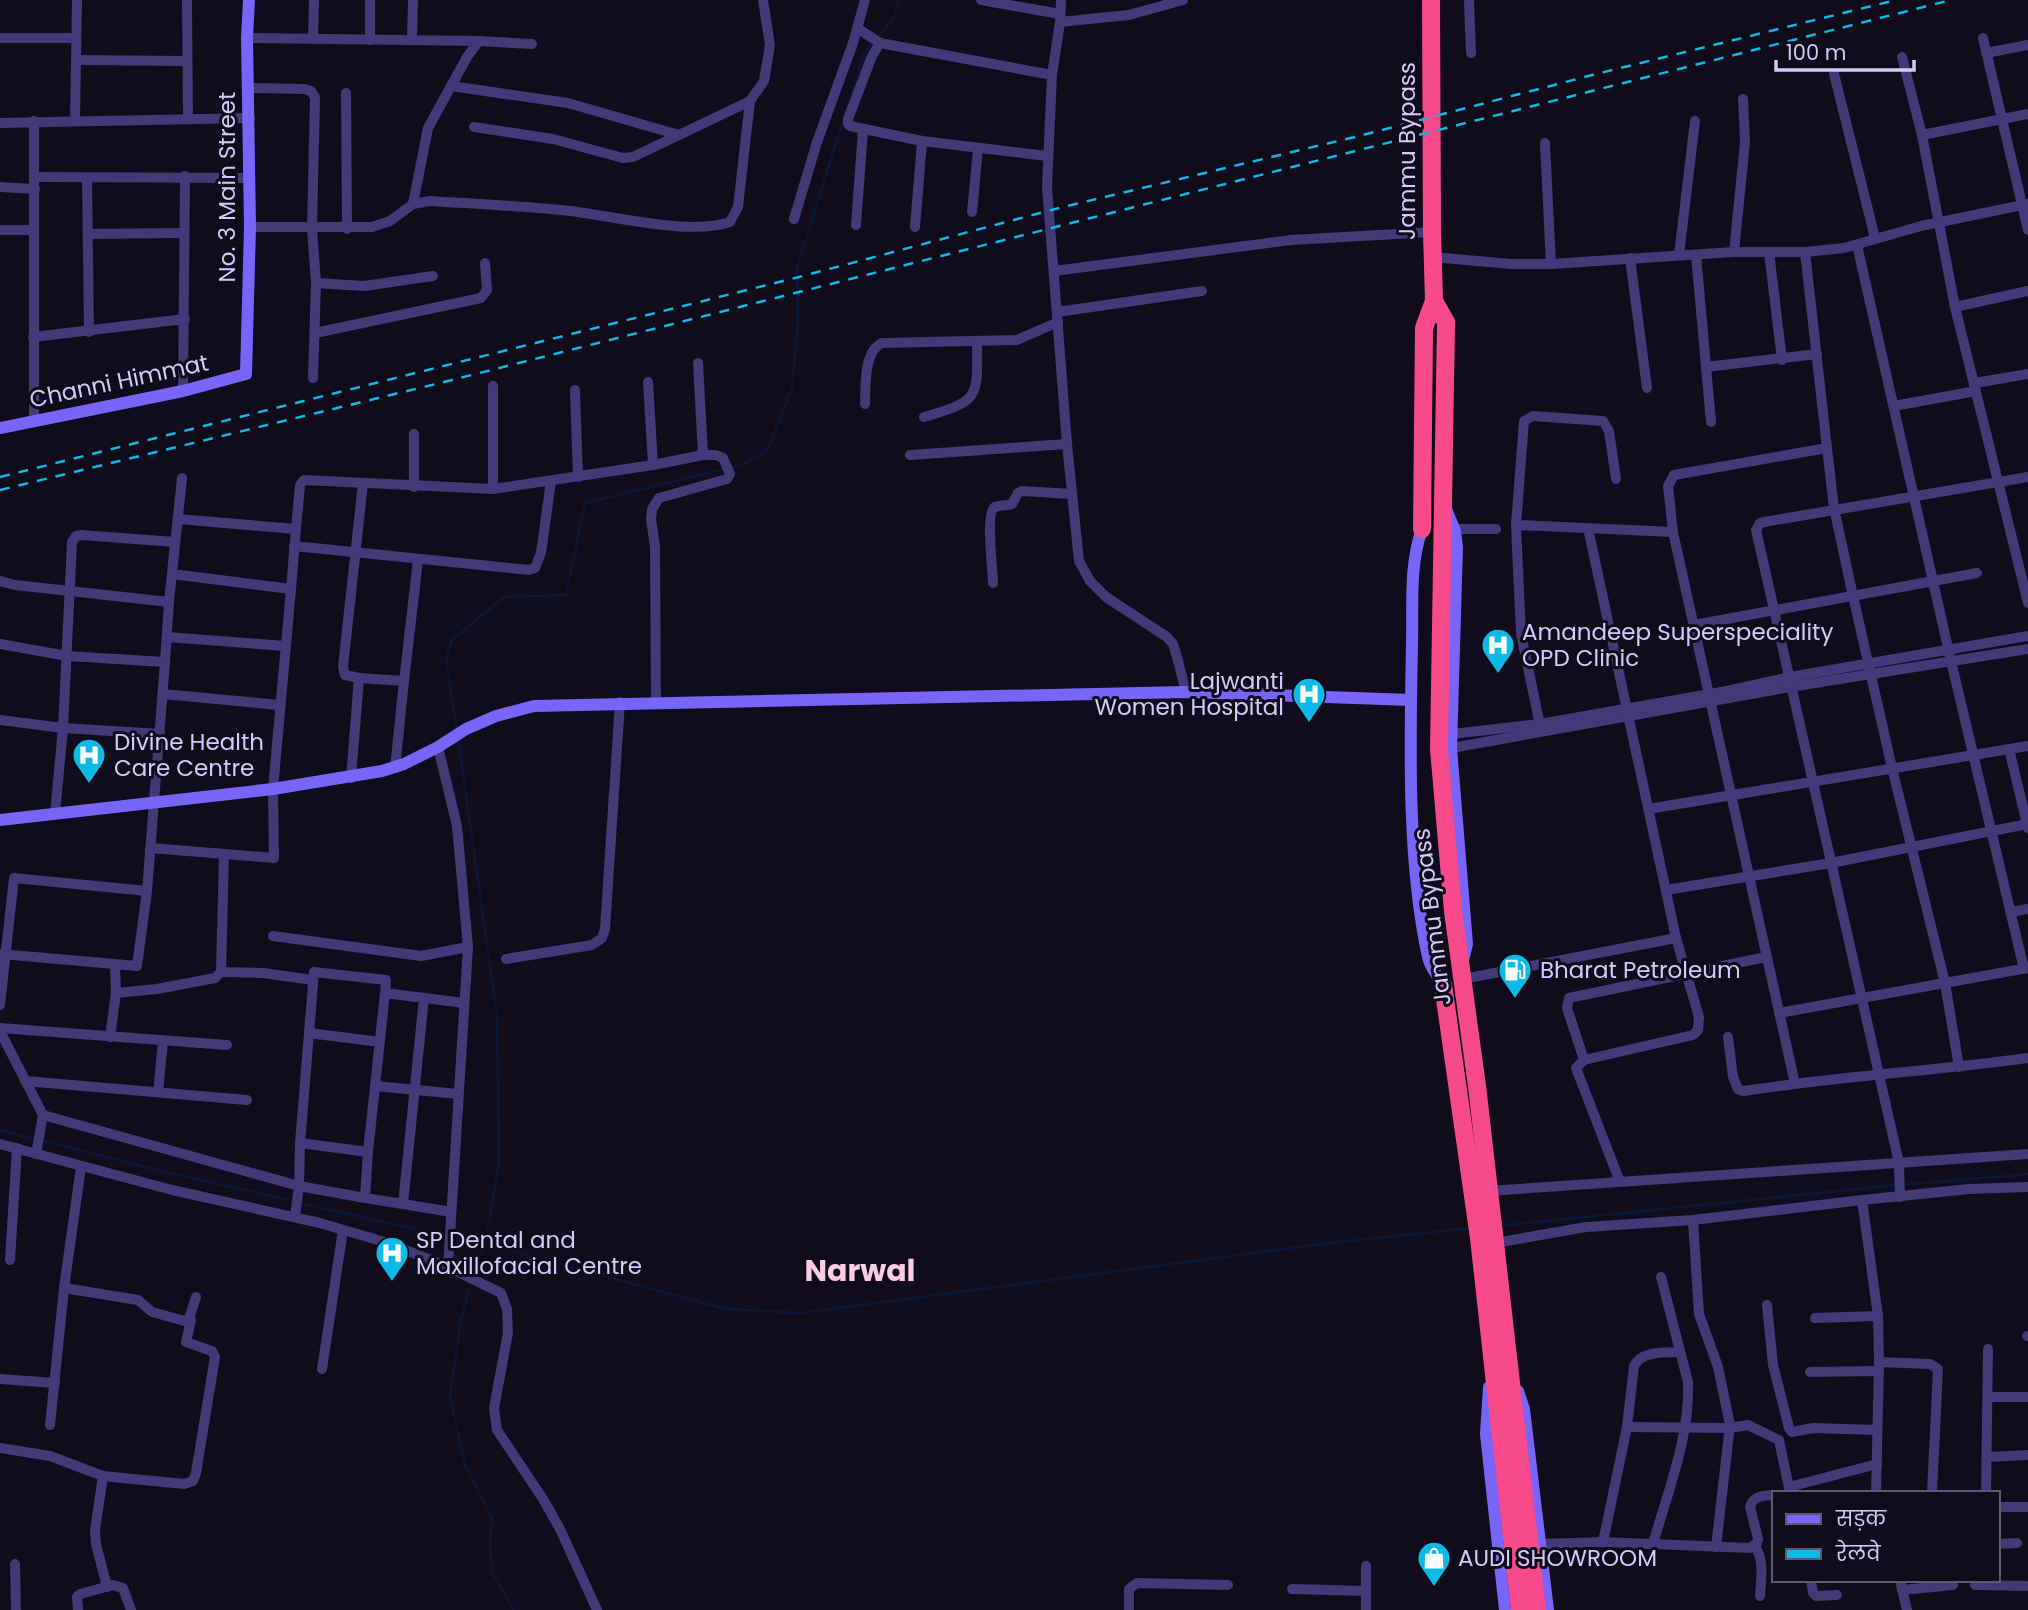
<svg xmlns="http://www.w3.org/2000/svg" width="2028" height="1610" font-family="Poppins,'Noto Sans Devanagari',sans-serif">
	<rect width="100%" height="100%" fill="#100c1b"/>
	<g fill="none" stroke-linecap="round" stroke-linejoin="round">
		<g stroke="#0a1636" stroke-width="2.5">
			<path d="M 730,468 L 741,465 L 767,451 L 792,388 L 798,323 L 797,267 L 864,54 L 893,19 L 899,0"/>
			<path d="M 457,731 L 446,659 L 452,640 L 504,597 L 566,595 L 585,503 L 724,469"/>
			<path d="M 458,738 L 497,1016 L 499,1161 L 490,1218 L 474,1275"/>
			<path d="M 0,1130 L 34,1139"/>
			<path d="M 41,1140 L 157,1170 L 293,1201"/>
			<path d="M 1902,1185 L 2028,1174"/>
			<path d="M 299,1203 L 446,1236"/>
			<path d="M 1498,1226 L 1896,1185"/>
			<path d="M 453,1237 L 511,1251 L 726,1309 L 801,1313 L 1329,1243 L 1471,1228"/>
			<path d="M 472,1281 L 461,1319 L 450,1397 L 465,1465 L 492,1518 L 490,1543 L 492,1572 L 514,1610"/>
		</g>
		<g stroke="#423978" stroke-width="10">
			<path d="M 187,0 L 188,118"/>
			<path d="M 981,0 L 1060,14"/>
			<path d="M 1061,0 L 1060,22 L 1052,75 L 1047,187 L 1067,444 L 1079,561 L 1090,581 L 1106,597 L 1167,637 L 1173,644 L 1177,657 L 1186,692"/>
			<path d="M 1469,0 L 1471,53"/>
			<path d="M 1060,22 L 1129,15 L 1183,0"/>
			<path d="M 857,28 L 880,43 L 1052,75"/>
			<path d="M 0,38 L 76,38"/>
			<path d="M 247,38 L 479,41 L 467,57 L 428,128 L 413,204"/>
			<path d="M 1983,38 L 2028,230"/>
			<path d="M 313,39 L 314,0"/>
			<path d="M 370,40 L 370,0"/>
			<path d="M 412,40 L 413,0"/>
			<path d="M 479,41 L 532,44"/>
			<path d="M 880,43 L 872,56 L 848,119 L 848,124 L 850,126 L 922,141 L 1047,156"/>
			<path d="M 1986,53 L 2028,45"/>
			<path d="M 1902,57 L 1922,135 L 1955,307 L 2028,603"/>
			<path d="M 77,60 L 186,61"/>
			<path d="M 1834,74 L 1875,238"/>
			<path d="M 451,86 L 568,103 L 679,135 L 750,101"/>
			<path d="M 248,88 L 305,89 L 311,91 L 315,97 L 312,228 L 316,283 L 313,378"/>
			<path d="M 346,93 L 347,229"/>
			<path d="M 75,120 L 77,0"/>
			<path d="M 0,123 L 250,118"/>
			<path d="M 474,127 L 553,139 L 623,158 L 633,157 L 679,135"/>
			<path d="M 1922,135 L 2028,114"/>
			<path d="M 1545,143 L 1551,264"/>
			<path d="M 35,177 L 250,178"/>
			<path d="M 87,178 L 89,332"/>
			<path d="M 0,187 L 35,189"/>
			<path d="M 972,212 L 978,149"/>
			<path d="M 794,219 L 817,142 L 853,43 L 865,0"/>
			<path d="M 856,225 L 863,130"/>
			<path d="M 250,227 L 372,227 L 390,221 L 413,204 L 430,201 C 477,204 524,206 570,211 C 613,216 691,236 730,222 L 738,207 L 750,101 L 764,81 L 770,45 L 763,0"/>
			<path d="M 915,227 L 922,141"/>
			<path d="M 0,230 L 33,230"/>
			<path d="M 88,234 L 183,233"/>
			<path d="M 1857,245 L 1951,661 L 2024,969"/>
			<path d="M 1734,252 L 1745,142 L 1743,99"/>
			<path d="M 1769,252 L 1782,360"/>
			<path d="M 1679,255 L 1695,121"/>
			<path d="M 1696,255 L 1711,422"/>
			<path d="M 1432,257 L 1511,264 L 1551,264 L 1734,252 L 1805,252 L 1844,248 L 1921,226 L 2028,204"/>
			<path d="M 1630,258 L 1647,388"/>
			<path d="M 1054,271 L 1291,240 L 1432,232"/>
			<path d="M 316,283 L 364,286 L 433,276"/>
			<path d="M 1955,307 L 2028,291"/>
			<path d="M 1057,312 L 1202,291"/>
			<path d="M 315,333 L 481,298 L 487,290 L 485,263"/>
			<path d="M 33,337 L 185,319"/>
			<path d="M 698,363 L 703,455"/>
			<path d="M 1706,367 L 1817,354"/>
			<path d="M 648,382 L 653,465"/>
			<path d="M 1975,383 L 2028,374"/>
			<path d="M 575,390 L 578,477"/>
			<path d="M 183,391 L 185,176"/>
			<path d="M 865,404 C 866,386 863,352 882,343 L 1017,340 L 1058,322"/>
			<path d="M 1894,406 L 1976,391"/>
			<path d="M 924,417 C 979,401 978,399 977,342"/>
			<path d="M 34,420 L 34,121"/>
			<path d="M 1827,448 L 1834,508 L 1853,596 L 1892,768 L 1945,983 L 1959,1067"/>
			<path d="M 910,455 L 1067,444"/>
			<path d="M 363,483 L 343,667 L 345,675 L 359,678 L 404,681 L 418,560"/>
			<path d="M 414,487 L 414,434"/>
			<path d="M 493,489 L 653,465 L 703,455 L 716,455 L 723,458 L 730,474 L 727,479 L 659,498 L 652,509 L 651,519 L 655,547 L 656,702"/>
			<path d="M 1516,525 L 1673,532 L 1668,486 L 1674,475 L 1827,448 L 1805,252"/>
			<path d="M 296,529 L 300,485 L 304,480 L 493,489 L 493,386"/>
			<path d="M 1455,529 L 1496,529"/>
			<path d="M 1673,532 L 1795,1084 C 1872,1074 1950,1069 2028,1058"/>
			<path d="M 294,546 L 529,570 L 535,568 L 541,553 L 551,481"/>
			<path d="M 172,574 L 291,589 L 296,529 L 178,519"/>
			<path d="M 0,581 L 15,585 L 169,602"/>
			<path d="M 993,583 C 993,571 985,512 995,507 C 1000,505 1007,506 1012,504 L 1018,493 L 1022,491 L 1072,494"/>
			<path d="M 1694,625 L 1977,573"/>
			<path d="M 167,637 L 285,646"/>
			<path d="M 0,644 L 67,656 L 165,662 L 147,891 L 14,878 L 0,1005"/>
			<path d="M 165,662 L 169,602 L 182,478"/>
			<path d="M 163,694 L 279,705"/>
			<path d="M 0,720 L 63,728 L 160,734"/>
			<path d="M 1541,730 L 1521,634 L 1516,525 L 1524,421 L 1533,416 L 1603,421 L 1609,431 L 1616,479"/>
			<path d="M 1452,734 L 1540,724 L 1727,691 L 1790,677 L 2028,636"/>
			<path d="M 438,747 L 457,826 L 468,947 L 448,1267"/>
			<path d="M 1446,749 L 1790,687 L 2028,649"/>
			<path d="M 2009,749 L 2028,828"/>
			<path d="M 395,768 L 404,681"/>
			<path d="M 351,778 L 359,678"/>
			<path d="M 1648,809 L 2028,746"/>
			<path d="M 55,814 L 63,728 L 72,542 L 76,536 L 81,535 L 175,542"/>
			<path d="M 150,848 L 274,858 L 273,789 L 291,589"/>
			<path d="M 224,854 L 221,972 L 263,973 L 313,980"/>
			<path d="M 1666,890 L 1831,863 L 2028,824"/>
			<path d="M 2011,912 L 2028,909"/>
			<path d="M 273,936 L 421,956 L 468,947"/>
			<path d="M 1,954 L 137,966 L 147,891"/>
			<path d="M 506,959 L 592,945 L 602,938 L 605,929 L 620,702"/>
			<path d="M 1463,979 L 1676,938 L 1588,528"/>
			<path d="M 116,993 L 157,989 L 215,978 L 221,972"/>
			<path d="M 385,993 L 386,980 L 314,972 L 300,1143 L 299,1186 L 365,1198 L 368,1152 L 385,993 L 464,1003"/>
			<path d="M 1779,1013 L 2028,968"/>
			<path d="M 0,1028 L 227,1045"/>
			<path d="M 0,1031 L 43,1115 L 36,1154"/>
			<path d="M 309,1033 L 380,1042"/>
			<path d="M 110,1037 L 116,993 L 115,964"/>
			<path d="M 1728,1037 L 1733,1077 L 1738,1089 L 1743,1091 L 1795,1084"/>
			<path d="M 1584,1060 L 1567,1008 L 1569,998 L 1766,957"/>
			<path d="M 25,1081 L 247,1100"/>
			<path d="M 375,1086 L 458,1094"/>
			<path d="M 158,1092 L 163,1041"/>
			<path d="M 43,1115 L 299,1186 L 295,1217"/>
			<path d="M 300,1143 L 368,1152"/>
			<path d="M 0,1144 L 172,1190 L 320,1223 L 388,1243 L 448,1267 L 501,1293 L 507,1309 L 508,1333 L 494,1408 L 497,1430 L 543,1499 L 560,1529 L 597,1610"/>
			<path d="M 1620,1182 L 1576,1068 L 1584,1060 L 1693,1035 L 1698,1030 L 1699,1017 L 1676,938"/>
			<path d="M 1488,1191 L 2028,1154"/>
			<path d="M 1900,1197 L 1899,1163 L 1756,530 L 1760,523 L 1764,522 L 2028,477"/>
			<path d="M 365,1198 L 403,1204 L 424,998"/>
			<path d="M 1862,1200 L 1969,1189 L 2028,1187"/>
			<path d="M 403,1204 L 451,1212"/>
			<path d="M 1693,1220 L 1699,1314 L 1718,1367 L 1730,1425 L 1716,1547"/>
			<path d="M 1495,1243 L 1586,1227 L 1693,1220 L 1862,1200 L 1878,1316 L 1879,1362 L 1876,1493"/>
			<path d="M 10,1260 L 17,1148"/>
			<path d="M 64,1288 L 138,1300 L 152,1312 L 188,1322 L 196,1297"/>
			<path d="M 1767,1305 L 1773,1365 L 1789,1428 L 1792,1432 L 1813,1428 L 1877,1430"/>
			<path d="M 1815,1318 L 1878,1316"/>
			<path d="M 2027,1336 L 2028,1336"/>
			<path d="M 1879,1362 L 1930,1364 L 1938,1369 L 1932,1493"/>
			<path d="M 322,1369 L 343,1230"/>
			<path d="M 1810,1372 L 1879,1371"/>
			<path d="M 0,1379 L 55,1383"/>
			<path d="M 1988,1397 L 2028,1397"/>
			<path d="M 50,1425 L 64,1288 L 81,1167"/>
			<path d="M 1627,1427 L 1729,1428 L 1748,1425 L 1779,1440 L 1790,1493"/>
			<path d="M 0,1448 L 50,1456 L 103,1476 L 184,1484 L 193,1481 L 196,1473 L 215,1357 L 212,1351 L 186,1342 L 191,1320"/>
			<path d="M 1987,1457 L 2028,1455"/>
			<path d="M 103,1476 L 95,1530 L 96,1544 L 107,1587"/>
			<path d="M 1789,1487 L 1877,1464"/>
			<path d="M 1986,1493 L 1988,1349"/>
			<path d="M 1998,1507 L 2028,1507"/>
			<path d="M 1603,1542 L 1627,1427 L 1634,1366 C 1642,1350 1664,1353 1680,1352"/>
			<path d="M 1541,1544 L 1603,1542 L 1750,1548 L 1757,1543 L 1758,1539 L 1750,1507 C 1753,1495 1764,1496 1774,1495"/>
			<path d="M 1653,1544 C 1668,1491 1690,1437 1688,1382 L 1661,1277"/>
			<path d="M 1998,1544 L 2017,1543"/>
			<path d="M 1754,1546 C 1765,1558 1761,1580 1760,1596"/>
			<path d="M 15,1564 L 16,1610"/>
			<path d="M 1366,1566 L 1366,1610"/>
			<path d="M 1811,1580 L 1813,1593 L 1816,1596 L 1837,1595"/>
			<path d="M 1900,1580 L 1907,1610"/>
			<path d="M 1975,1585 L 2028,1586"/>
			<path d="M 1292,1589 L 1366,1591"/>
			<path d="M 1902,1590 L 1953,1585"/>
			<path d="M 78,1610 L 77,1597 L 80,1594 L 113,1585 L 123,1588 L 131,1610"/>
			<path d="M 1129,1610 L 1129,1589 L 1137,1583 L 1228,1585"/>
		</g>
		<g stroke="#7765f8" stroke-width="12">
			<path d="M 0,428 L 183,391 L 246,374 L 250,227 L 247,38 L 249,0"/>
			<path d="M 1446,509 L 1455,531 L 1457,547 L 1451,748 L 1467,944 L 1463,960"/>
			<path d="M 1422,529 C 1409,566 1413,606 1412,645 C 1410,743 1407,861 1428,957 C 1430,967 1438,976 1443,985"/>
			<path d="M 0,820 L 273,789 L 382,771 L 404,764 L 438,747 L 466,729 L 496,716 L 534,706 L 1186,692 L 1411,700"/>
			<path d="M 1489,1387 L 1486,1434 L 1505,1610"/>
			<path d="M 1518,1391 L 1524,1409 L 1548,1610"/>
		</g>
		<g stroke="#f64a8b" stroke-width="18">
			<path d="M 1434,301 L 1446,322 L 1439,749 L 1453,911 L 1477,1086 L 1537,1610"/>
			<path d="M 1422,529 L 1424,328 L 1434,301 L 1432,232 L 1431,0"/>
			<path d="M 1443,985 L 1479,1238 L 1520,1610"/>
		</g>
		<g stroke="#0bbae6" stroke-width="2.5" stroke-dasharray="10 9" stroke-linecap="butt">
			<path d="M 0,477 L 799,277 L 1059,208 L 1363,135 L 1596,74 L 1896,0"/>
			<path d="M 0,490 L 444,382 L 1951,0"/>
		</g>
	</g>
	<defs>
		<symbol id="hospital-pin" viewBox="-11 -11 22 30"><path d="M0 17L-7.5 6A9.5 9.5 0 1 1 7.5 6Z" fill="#0bbae6" stroke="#100c1b"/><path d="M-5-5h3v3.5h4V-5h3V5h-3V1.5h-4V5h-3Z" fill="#fff"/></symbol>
		<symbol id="fuel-pin" viewBox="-11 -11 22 30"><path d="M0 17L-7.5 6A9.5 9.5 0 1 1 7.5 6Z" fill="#0bbae6" stroke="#100c1b"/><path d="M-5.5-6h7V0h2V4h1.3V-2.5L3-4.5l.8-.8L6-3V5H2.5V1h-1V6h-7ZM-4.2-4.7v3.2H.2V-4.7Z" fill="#fff"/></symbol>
		<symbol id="shop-pin" viewBox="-11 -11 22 30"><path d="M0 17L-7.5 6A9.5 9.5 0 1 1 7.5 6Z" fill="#0bbae6" stroke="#100c1b"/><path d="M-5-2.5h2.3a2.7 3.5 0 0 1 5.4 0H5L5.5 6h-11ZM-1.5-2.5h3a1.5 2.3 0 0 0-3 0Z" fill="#fff"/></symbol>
	</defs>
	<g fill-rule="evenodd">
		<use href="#hospital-pin" x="1479" y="626" width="38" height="52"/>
		<use href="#hospital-pin" x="1290" y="675" width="38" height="52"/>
		<use href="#hospital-pin" x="70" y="736" width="38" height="52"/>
		<use href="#fuel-pin" x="1496" y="951" width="38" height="52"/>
		<use href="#hospital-pin" x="373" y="1234" width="38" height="52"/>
		<use href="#shop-pin" x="1415" y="1539" width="38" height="52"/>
	</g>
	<g text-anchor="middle" stroke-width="6" stroke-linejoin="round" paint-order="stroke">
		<g font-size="23" fill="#d4c9fc" stroke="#100c1b">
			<text transform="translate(1407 151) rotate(-90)" y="8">Jammu Bypass</text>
			<text transform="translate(227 187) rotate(-90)" y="8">No. 3 Main Street</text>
			<text transform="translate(119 381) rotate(-12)" y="8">Channi Himmat</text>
			<text transform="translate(1432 917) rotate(-97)" y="8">Jammu Bypass</text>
		</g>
		<g font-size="23" fill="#d4c9fc" stroke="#100c1b" text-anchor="start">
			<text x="1522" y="640">Amandeep Superspeciality<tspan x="1522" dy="26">OPD Clinic</tspan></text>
			<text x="1284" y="689" text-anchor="end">Lajwanti<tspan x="1284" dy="26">Women Hospital</tspan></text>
			<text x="114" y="750">Divine Health<tspan x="114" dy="26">Care Centre</tspan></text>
			<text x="1540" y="978">Bharat Petroleum</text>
			<text x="416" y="1248">SP Dental and<tspan x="416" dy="26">Maxillofacial Centre</tspan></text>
			<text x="1458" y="1566">AUDI SHOWROOM</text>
		</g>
		<g font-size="30" font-weight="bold" fill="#fccbe5" stroke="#100c1b">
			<text x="860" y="1281">Narwal</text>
		</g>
	</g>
	<rect x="1772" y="1491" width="228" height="91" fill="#100c1b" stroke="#5e5875" stroke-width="2"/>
	<rect x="1786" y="1514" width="35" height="10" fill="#7765f8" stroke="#5e5875" stroke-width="2"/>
	<text x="1836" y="1526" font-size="21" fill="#d4c9fc">सड़क</text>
	<rect x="1786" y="1549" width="35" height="10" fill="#0bbae6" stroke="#5e5875" stroke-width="2"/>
	<text x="1836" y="1561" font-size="21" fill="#d4c9fc">रेलवे</text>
	<path d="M1776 60v10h138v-10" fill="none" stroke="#d4c9fc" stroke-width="3.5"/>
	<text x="1786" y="60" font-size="21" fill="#d4c9fc" stroke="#100c1b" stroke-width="5" paint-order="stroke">100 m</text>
</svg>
